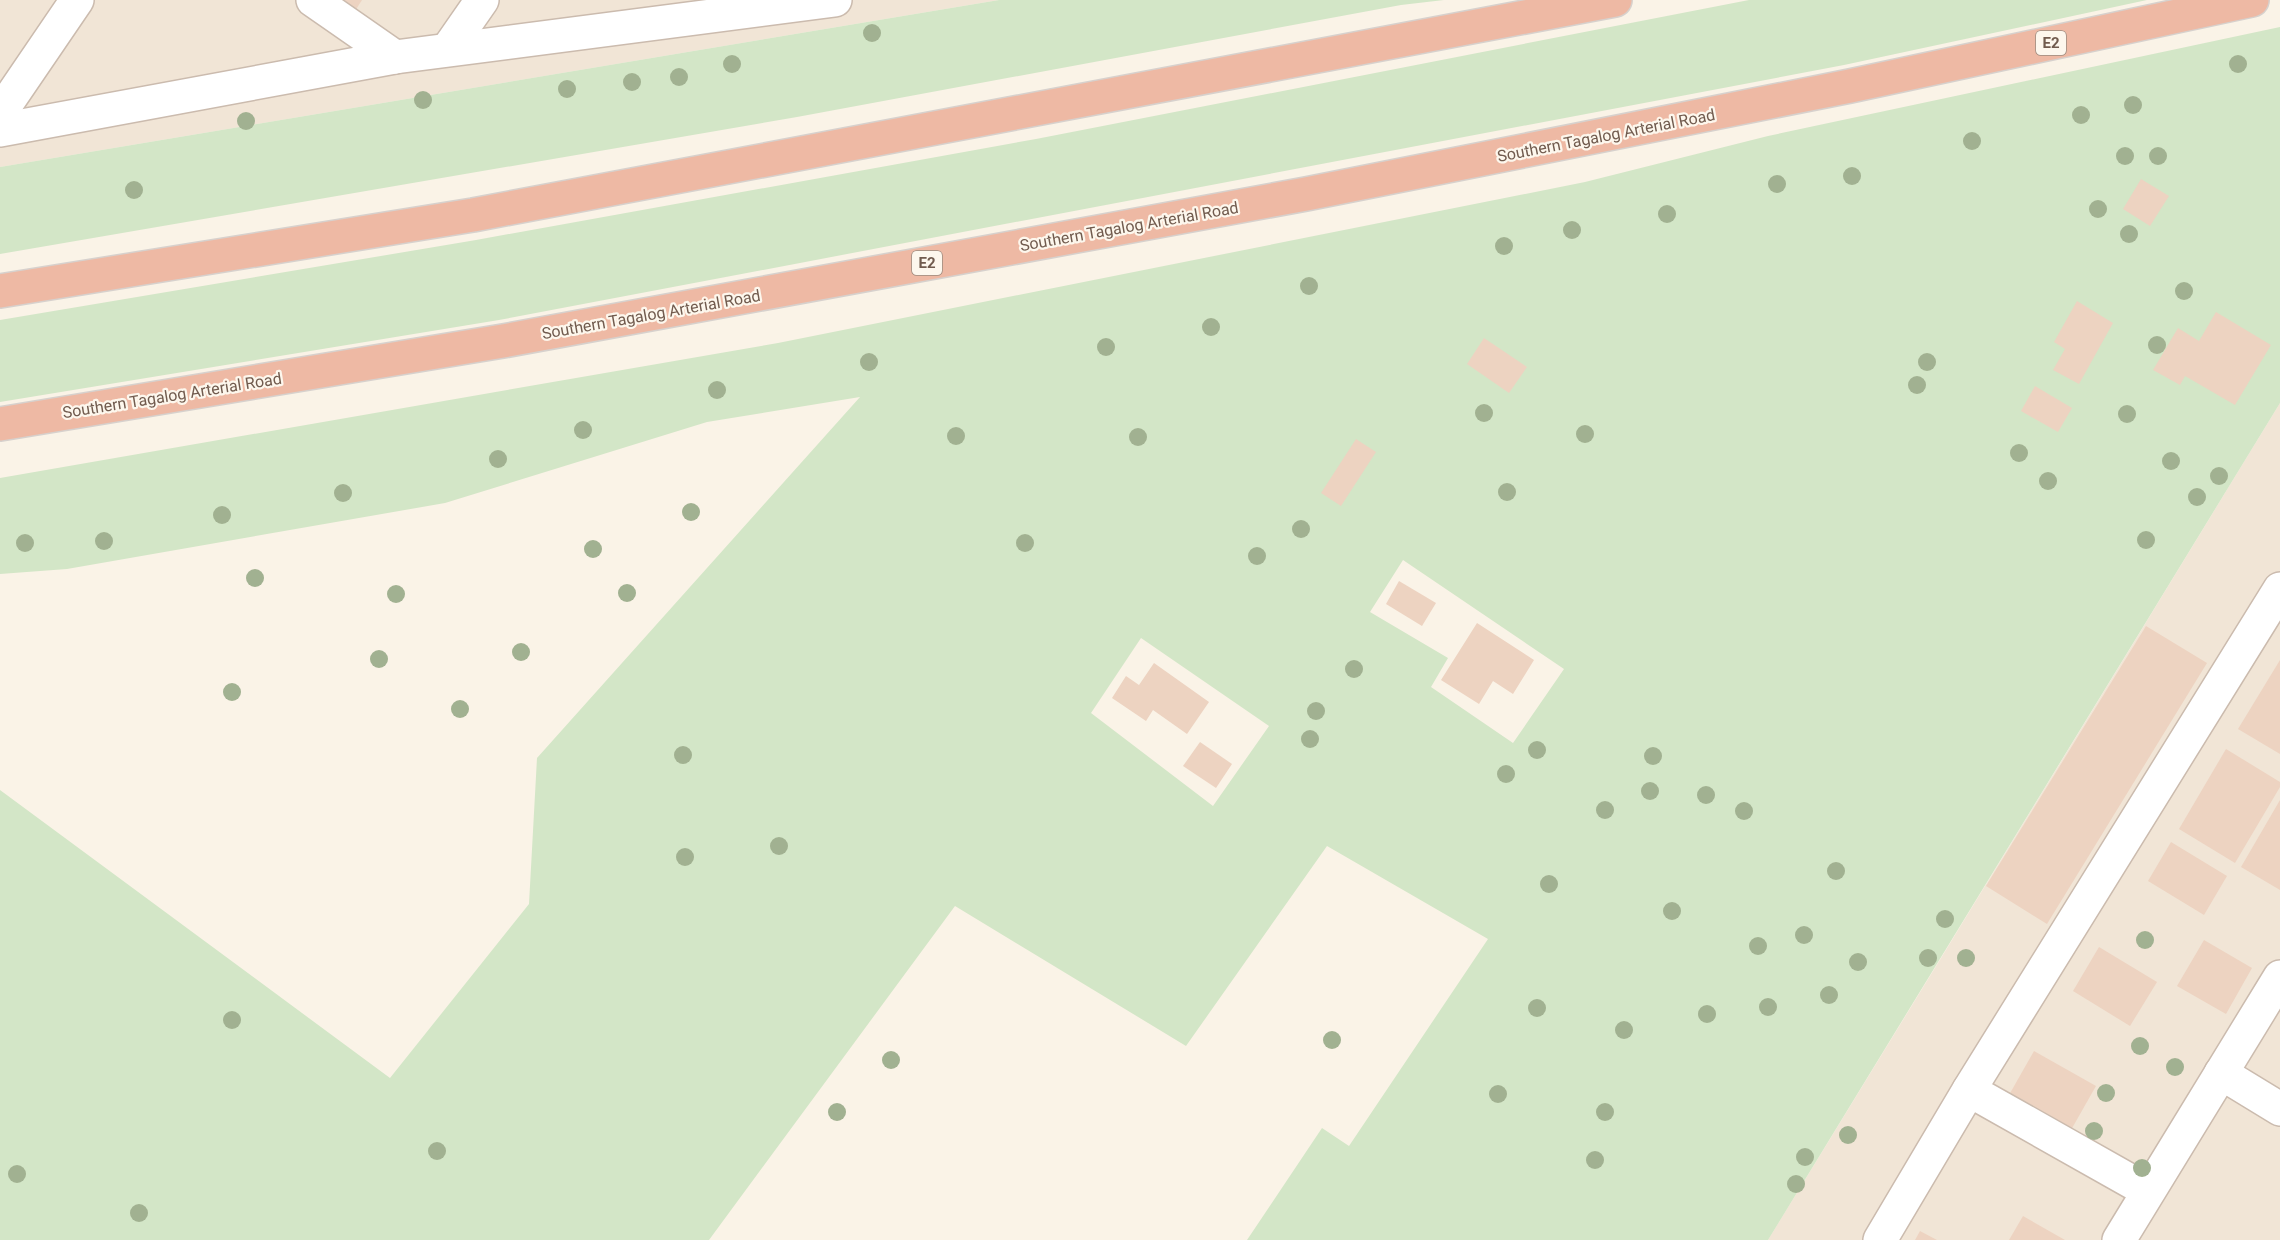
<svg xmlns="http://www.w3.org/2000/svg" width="2280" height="1240" font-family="Roboto,sans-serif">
	<rect width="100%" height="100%" fill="#faf3e7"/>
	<g fill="#f1e5d6">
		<path d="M 0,0 L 999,0 L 0,167 Z"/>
		<path d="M 2280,403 L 2280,1240 L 1768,1240 L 1938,963 Z"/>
	</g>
	<g fill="#d3e6c7" fill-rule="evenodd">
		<path d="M 999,0 L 1444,0 L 1401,5 L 797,117 L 0,254 L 0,167 Z"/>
		<path d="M 1749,0 L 2147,0 L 1844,65 L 499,320 L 0,402 L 0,320 L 476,240 L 1036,139 Z"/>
		<path d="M 2280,27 L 2280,403 L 1768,1240 L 1247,1240 L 1322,1128 L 1349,1146 L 1488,939 L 1327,846 L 1186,1046 L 955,906 L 709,1240 L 0,1240 L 0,790 L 390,1078 L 529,904 L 537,758 L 860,397 L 707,422 L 445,503 L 67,569 L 0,574 L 0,478 L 778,343 L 1585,182 L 1768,136 ZM 1403,560 L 1564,669 L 1513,743 L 1431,687 L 1448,658 L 1370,612 ZM 1141,638 L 1269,726 L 1213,806 L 1091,713 Z"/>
	</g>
	<g fill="#edd3c1">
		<path d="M 338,0 L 362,0 L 355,11 Z"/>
		<path d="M 2141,179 L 2169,196 L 2150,226 L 2123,209 Z"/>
		<path d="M 2077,301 L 2113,323 L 2079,384 L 2053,370 L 2065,349 L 2054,342 Z"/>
		<path d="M 2216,312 L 2271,345 L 2235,405 L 2185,376 L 2180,385 L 2153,370 L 2178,328 L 2199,341 Z"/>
		<path d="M 1484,338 L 1527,367 L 1509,393 L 1467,364 Z"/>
		<path d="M 2035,386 L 2072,408 L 2058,432 L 2021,411 Z"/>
		<path d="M 1356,439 L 1376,452 L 1341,506 L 1321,493 Z"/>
		<path d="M 1399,581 L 1436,603 L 1422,626 L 1386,604 Z"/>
		<path d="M 1477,623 L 1534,660 L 1513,694 L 1493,681 L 1479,704 L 1441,680 Z"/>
		<path d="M 2146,626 L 2207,663 L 2047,924 L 1986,886 Z"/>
		<path d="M 2280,660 L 2280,754 L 2238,729 Z"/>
		<path d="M 1154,663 L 1209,702 L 1187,734 L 1153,710 L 1146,721 L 1112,698 L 1126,676 L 1139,685 Z"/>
		<path d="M 1200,742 L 1232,764 L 1216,788 L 1183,766 Z"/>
		<path d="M 2226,749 L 2280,782 L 2280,787 L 2235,863 L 2179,829 Z"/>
		<path d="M 2280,800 L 2280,890 L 2241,867 Z"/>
		<path d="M 2171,842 L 2227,876 L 2204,915 L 2148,881 Z"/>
		<path d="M 2204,940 L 2252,968 L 2226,1014 L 2177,986 Z"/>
		<path d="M 2099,947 L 2157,982 L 2130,1026 L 2073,991 Z"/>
		<path d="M 2034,1051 L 2096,1086 L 2071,1130 L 2009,1095 Z"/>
		<path d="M 2023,1216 L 2065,1240 L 2009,1240 Z"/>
		<path d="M 1920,1231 L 1937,1240 L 1915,1240 Z"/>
	</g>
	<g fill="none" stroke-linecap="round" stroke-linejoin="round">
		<defs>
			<g id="street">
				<path d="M 313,0 L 395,57"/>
				<path d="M 448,49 L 482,0"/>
				<path d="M 0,113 L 77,0"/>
				<path d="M 0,130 L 395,57 L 835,0"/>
				<path d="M 2221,1073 L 2280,1109"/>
				<path d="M 1969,1090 L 2148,1191"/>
				<path d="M 1880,1240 L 1969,1090 L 2280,589"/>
				<path d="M 2119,1240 L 2280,977"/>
			</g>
			<g id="highway">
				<path d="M 0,291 L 473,215 L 1615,0"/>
				<path d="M 0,424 L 503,341 L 1306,194 L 1850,86 L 2252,0"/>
			</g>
		</defs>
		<use href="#street" stroke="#cbbbae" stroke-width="36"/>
		<use href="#highway" stroke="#d7d1cd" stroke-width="36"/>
		<use href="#street" stroke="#fff" stroke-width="33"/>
		<use href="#highway" stroke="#eeb9a4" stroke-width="33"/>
	</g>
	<g fill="#a1b191">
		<circle cx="872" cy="33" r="9"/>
		<circle cx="732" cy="64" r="9"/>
		<circle cx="2238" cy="64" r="9"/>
		<circle cx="679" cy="77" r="9"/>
		<circle cx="632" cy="82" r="9"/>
		<circle cx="567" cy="89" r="9"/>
		<circle cx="423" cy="100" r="9"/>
		<circle cx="2133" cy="105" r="9"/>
		<circle cx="2081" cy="115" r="9"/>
		<circle cx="246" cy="121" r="9"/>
		<circle cx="1972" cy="141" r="9"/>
		<circle cx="2125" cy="156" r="9"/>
		<circle cx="2158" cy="156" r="9"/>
		<circle cx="1852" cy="176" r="9"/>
		<circle cx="1777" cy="184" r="9"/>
		<circle cx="134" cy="190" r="9"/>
		<circle cx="2098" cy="209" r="9"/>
		<circle cx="1667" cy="214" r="9"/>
		<circle cx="1572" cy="230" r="9"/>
		<circle cx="2129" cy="234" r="9"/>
		<circle cx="1504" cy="246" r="9"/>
		<circle cx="1309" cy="286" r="9"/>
		<circle cx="2184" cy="291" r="9"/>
		<circle cx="1211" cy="327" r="9"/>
		<circle cx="2157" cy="345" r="9"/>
		<circle cx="1106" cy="347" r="9"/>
		<circle cx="869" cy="362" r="9"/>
		<circle cx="1927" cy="362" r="9"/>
		<circle cx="1917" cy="385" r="9"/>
		<circle cx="717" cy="390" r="9"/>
		<circle cx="1484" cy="413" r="9"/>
		<circle cx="2127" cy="414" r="9"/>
		<circle cx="583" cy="430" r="9"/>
		<circle cx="1585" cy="434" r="9"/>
		<circle cx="956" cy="436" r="9"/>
		<circle cx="1138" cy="437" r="9"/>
		<circle cx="2019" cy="453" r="9"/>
		<circle cx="498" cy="459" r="9"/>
		<circle cx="2171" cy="461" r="9"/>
		<circle cx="2219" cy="476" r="9"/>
		<circle cx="2048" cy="481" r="9"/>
		<circle cx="1507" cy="492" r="9"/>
		<circle cx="343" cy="493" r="9"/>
		<circle cx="2197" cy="497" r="9"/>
		<circle cx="691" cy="512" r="9"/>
		<circle cx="222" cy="515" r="9"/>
		<circle cx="1301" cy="529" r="9"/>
		<circle cx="2146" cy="540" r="9"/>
		<circle cx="104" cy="541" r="9"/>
		<circle cx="25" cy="543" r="9"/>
		<circle cx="1025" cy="543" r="9"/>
		<circle cx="593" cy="549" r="9"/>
		<circle cx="1257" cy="556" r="9"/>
		<circle cx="255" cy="578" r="9"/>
		<circle cx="627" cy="593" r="9"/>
		<circle cx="396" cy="594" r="9"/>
		<circle cx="521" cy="652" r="9"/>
		<circle cx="379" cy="659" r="9"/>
		<circle cx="1354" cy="669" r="9"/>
		<circle cx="232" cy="692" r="9"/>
		<circle cx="460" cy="709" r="9"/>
		<circle cx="1316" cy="711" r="9"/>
		<circle cx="1310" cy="739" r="9"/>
		<circle cx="1537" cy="750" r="9"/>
		<circle cx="683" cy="755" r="9"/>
		<circle cx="1653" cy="756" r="9"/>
		<circle cx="1506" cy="774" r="9"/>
		<circle cx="1650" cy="791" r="9"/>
		<circle cx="1706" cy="795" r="9"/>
		<circle cx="1605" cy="810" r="9"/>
		<circle cx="1744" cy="811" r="9"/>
		<circle cx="779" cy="846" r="9"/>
		<circle cx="685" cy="857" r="9"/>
		<circle cx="1836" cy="871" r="9"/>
		<circle cx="1549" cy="884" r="9"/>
		<circle cx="1672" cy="911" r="9"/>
		<circle cx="1945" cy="919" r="9"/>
		<circle cx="1804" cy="935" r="9"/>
		<circle cx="2145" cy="940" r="9"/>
		<circle cx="1758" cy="946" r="9"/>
		<circle cx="1928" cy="958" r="9"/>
		<circle cx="1966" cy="958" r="9"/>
		<circle cx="1858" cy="962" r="9"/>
		<circle cx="1829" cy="995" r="9"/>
		<circle cx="1768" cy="1007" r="9"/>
		<circle cx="1537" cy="1008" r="9"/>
		<circle cx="1707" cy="1014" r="9"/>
		<circle cx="232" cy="1020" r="9"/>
		<circle cx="1624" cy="1030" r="9"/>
		<circle cx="1332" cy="1040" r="9"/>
		<circle cx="2140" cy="1046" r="9"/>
		<circle cx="891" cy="1060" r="9"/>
		<circle cx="2175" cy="1067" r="9"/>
		<circle cx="2106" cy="1093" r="9"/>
		<circle cx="1498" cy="1094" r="9"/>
		<circle cx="837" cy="1112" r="9"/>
		<circle cx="1605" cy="1112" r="9"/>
		<circle cx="2094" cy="1131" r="9"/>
		<circle cx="1848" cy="1135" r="9"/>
		<circle cx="437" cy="1151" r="9"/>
		<circle cx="1805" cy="1157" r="9"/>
		<circle cx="1595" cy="1160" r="9"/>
		<circle cx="2142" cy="1168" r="9"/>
		<circle cx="17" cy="1174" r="9"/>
		<circle cx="1796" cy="1184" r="9"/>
		<circle cx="139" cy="1213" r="9"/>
	</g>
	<g text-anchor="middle" stroke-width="4.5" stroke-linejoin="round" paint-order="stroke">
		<g fill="#fdf7ed" stroke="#9b8a7e" stroke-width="1.5">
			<rect x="2036" y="31" width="30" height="24" rx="4.5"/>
			<rect x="912" y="251" width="30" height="24" rx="4.5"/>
		</g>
		<g font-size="15" font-weight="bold" fill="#715b4e">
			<text x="2051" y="48">E2</text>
			<text x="927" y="268">E2</text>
		</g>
		<g font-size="16" fill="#715b4e" stroke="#fdf7ed">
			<text transform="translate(1606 135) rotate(-11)" y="6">Southern Tagalog Arterial Road</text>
			<text transform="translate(1129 226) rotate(-10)" y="6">Southern Tagalog Arterial Road</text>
			<text transform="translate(651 314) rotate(-10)" y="6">Southern Tagalog Arterial Road</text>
			<text transform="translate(172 395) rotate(-9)" y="6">Southern Tagalog Arterial Road</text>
		</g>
	</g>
</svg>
